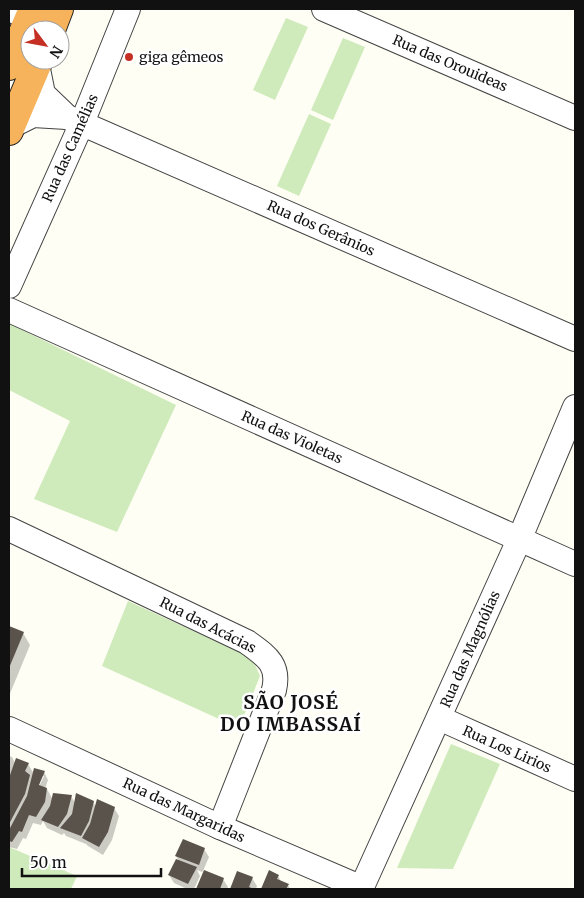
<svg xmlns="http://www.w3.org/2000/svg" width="584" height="898" font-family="Merriweather,serif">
	<rect width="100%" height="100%" fill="#fffef4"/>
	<g fill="#cfebbc">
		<path d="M 286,18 L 308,27 L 275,100 L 253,90 Z"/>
		<path d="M 343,38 L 365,47 L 333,120 L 311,110 Z"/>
		<path d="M 309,114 L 331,124 L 299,196 L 277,186 Z"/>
		<path d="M 10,324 L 176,405 L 117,532 L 34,499 L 70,421 L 9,390 L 9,326 Z"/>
		<path d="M 128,601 L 252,658 L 260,676 L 239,728 L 102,666 Z"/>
		<path d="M 451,744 L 500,764 L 453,869 L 397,868 Z"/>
		<path d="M 9,847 L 77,876 L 71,889 L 9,889 Z"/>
	</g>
	<g fill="#0003" fill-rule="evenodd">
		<path d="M 9,627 L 23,633 L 30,645 L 9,696 Z"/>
		<path d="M 9,756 L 12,757 L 15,763 L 28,764 L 34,774 L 44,772 L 48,780 L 45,789 L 47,789 L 53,800 L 71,796 L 75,803 L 93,802 L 96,807 L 114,808 L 119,816 L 112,840 L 103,855 L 88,846 L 86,844 L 66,836 L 64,833 L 62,835 L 47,828 L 43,821 L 41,825 L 33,823 L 26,839 L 23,838 L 17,849 L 9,847 ZM 41,776 L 44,776 L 37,791 Z"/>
		<path d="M 204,849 L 209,857 L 203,871 L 202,872 L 197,870 L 200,876 L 194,889 L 187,889 L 174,883 L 169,875 L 179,861 L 176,856 Z"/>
		<path d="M 205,872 L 223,879 L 228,887 L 227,889 L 198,889 Z"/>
		<path d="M 270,872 L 278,876 L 282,883 L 288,885 L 290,889 L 263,889 Z"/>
		<path d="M 237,873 L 252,878 L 257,886 L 256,889 L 231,889 Z"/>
	</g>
	<g fill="#5a534c">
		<path d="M 9,626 L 24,632 L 9,668 Z"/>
		<path d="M 16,758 L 29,763 L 25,771 L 30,775 L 25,794 L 9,824 L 9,778 Z"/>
		<path d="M 34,768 L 45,771 L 39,785 L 47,788 L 45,802 L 36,817 L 29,815 L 22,832 L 19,831 L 12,842 L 9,841 L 9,830 L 27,796 Z"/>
		<path d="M 53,793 L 72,795 L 67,814 L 58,827 L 41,820 L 50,806 Z"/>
		<path d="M 76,793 L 94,801 L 89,821 L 81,836 L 60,828 L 72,814 Z"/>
		<path d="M 97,799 L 115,807 L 108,832 L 99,847 L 82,838 L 90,824 Z"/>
		<path d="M 183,839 L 205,848 L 199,865 L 175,856 Z"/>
		<path d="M 176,859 L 197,867 L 188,884 L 168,875 Z"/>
		<path d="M 204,870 L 224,878 L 220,889 L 196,889 Z"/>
		<path d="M 269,870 L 279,875 L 277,879 L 289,884 L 286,889 L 261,889 Z"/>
		<path d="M 237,871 L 253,877 L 249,887 L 254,889 L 230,889 Z"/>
	</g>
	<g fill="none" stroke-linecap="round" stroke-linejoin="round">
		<defs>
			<g id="minor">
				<path d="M 10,9 L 29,19"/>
				<path d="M 324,9 L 575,118"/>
				<path d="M 37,64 L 43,94 L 67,117"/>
				<path d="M 11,126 L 33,115 L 67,117 L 575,339"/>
				<path d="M 9,286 L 82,123 L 128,9"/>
				<path d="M 9,310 L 575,564"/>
				<path d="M 9,529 L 247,642 C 266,656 280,664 274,690 L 220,827"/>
				<path d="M 439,718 L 575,779"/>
				<path d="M 9,729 L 220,827 L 362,888"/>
				<path d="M 361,889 L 519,540 L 575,407"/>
			</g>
			<g id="highway">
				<path d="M 51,30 L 59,9"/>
				<path d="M 9,66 L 33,9"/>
				<path d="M 9,131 L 39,60"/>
			</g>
		</defs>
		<use href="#minor" stroke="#444" stroke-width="26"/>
		<use href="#highway" stroke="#222" stroke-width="30"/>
		<use href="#minor" stroke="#fff" stroke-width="24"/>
		<use href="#highway" stroke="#f6b35b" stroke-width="28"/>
	</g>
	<circle fill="#c52f24" stroke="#fff" stroke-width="2" cx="129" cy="57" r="5"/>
	<g text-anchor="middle" stroke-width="5" stroke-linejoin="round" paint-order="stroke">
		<g font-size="14" fill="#111" stroke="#fff" text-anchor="start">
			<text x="139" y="62">giga gêmeos</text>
		</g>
		<g font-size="14" fill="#111" stroke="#fff">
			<text transform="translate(450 63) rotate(23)" y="5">Rua das Orouideas</text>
			<text transform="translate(70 148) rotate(-66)" y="5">Rua das Camélias</text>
			<text transform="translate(321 228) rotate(24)" y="5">Rua dos Gerânios</text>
			<text transform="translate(292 437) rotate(24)" y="5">Rua das Violetas</text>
			<text transform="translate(208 625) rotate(27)" y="5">Rua das Acácias</text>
			<text transform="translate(470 649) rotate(-66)" y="5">Rua das Magnólias</text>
			<text transform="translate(507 749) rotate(24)" y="5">Rua Los Lirios</text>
			<text transform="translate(184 810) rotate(25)" y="5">Rua das Margaridas</text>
		</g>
		<g font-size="19" font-weight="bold" letter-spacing="1" fill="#111" stroke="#fff">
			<text x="291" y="709">SÃO JOSÉ<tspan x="291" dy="22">DO IMBASSAÍ</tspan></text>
		</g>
	</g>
	<rect width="584" height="898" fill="none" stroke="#111111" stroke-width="20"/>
	<g transform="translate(45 45) rotate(122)"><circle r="24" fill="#ffffff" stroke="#a0a0a0"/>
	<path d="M0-4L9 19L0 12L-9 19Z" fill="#c52f24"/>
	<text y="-8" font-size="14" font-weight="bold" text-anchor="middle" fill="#111111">N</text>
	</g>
	<path d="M22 868v8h139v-8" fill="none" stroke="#111111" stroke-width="2.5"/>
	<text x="30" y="868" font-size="15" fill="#111111" stroke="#ffffff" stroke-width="4" paint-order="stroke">50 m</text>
</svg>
